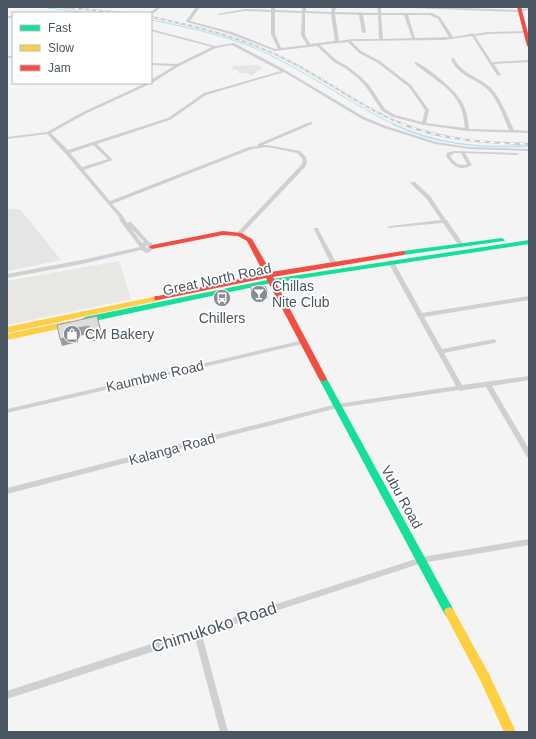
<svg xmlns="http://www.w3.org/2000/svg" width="536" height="739" font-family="Arial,sans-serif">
	<rect width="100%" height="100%" fill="#f4f4f4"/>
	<path fill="#e8e7e3" d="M 119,261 L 131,299 L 7,325 L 7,281 Z"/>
	<g fill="#e6e5e6">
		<path d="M 256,65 L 260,66 L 262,69 L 256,71 L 256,73 L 253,74 L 254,75 L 251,75 L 246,73 L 238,73 L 238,70 L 233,70 L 232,66 Z"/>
		<path d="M 7,209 L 20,209 L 61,260 L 7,271 Z"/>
	</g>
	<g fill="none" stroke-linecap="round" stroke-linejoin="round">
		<g stroke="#aee2f0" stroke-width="1">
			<path d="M 483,7 L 523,7"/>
			<path d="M 48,8 L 91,13"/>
			<path d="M 151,20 C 192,28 233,37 270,55 C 313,76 352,104 395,125"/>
		</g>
		<path stroke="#aee2f0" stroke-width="1.5" d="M 393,124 C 436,145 481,148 529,146"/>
		<g fill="#ced0d2" fill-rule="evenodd">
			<path d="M 157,7 L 161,7 L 154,13 L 152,13 L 152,11 Z"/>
			<path d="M 196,7 L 200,7 L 190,21 L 232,32 L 275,49 L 278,49 L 271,34 L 271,12 L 245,11 L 219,15 L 217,14 L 245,9 L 271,10 L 271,7 L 275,7 L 275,10 L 302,11 L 302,7 L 306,7 L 306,11 L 331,12 L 332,7 L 336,7 L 335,12 L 378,13 L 377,7 L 381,7 L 381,13 L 432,13 L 440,17 L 453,37 L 470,34 L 472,33 L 474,34 L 488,32 L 526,31 L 526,33 L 525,33 L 488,34 L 475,36 L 492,62 L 529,60 L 529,62 L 494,64 L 501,75 L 499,76 L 497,75 L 472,36 L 444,40 L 351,41 L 361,51 L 380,61 L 411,85 L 429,110 L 426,123 L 465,128 C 464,120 463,111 459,104 C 452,88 428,75 415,64 L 415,62 L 416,62 C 429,68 457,91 463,104 C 467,112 468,120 469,129 L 509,130 C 503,117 499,102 489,91 C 478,79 457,76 451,59 L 453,58 L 454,58 C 461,74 480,77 492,89 C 502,101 507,116 514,130 L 529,131 L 529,133 L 467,131 L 424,125 L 393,117 L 382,111 L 366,87 L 359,79 L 345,68 L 334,62 L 317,46 L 275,51 L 230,34 L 187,22 L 186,21 ZM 275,12 L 302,13 L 301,35 L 307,45 L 281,48 L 275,34 ZM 305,13 L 331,14 L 335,41 L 310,44 L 305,35 ZM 335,14 L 359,15 L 362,32 L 364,33 L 366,32 L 363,15 L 378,15 L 379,39 L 352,39 L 339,41 ZM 381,15 L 404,15 L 412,38 L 383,39 ZM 408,15 L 430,15 L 438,19 L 449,37 L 415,38 ZM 348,42 L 359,53 L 378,63 L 409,87 L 425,110 L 422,122 L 395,115 L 385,109 L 369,85 L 361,77 L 347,66 L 336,60 L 320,45 Z"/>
			<path d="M 409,7 L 439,7 L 518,10 L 529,8 L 529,10 L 522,11 L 520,12 L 411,8 Z"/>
			<rect x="7" y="16" width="6" height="2"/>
			<path d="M 151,29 L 215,46 L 234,43 L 285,70 L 364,117 L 386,126 L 436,142 L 469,147 L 529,149 L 529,151 L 469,149 L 435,144 L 384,128 L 362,119 L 284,72 L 206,95 L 170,120 L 97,144 L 113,160 L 84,170 L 110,201 L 249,147 L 258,146 L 258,144 L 310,122 L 312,122 L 312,124 L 263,145 L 267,145 L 300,151 L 306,157 L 307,162 L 305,167 L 241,235 L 239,236 L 236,234 L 301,165 L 303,162 L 302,158 L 297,153 L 267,147 L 252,149 L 112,204 L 123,216 L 127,223 L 129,222 L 131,222 L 149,242 L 152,243 L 153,248 L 150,252 L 146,253 L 141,250 L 82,264 L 7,278 L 7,274 L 82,260 L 140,247 L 120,221 L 119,217 L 65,153 L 47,134 L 7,139 L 7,137 L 47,132 L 83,112 L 146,83 L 151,83 L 151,80 L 174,66 L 151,65 L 151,63 L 177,64 L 212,47 L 151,31 ZM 232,45 L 281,71 L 204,93 L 168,118 L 68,150 L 51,133 L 85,114 L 152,83 L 179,66 L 216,48 ZM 93,145 L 108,159 L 82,167 L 70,153 ZM 130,227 L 144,242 L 142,243 ZM 146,245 L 148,246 L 147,249 L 146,248 Z"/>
			<rect x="7" y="56" width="6" height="2"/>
			<path d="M 453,151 L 517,153 L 519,154 L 517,155 L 465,153 L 472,165 C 460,172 453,166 446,156 L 447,153 ZM 454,153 L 461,153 L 467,164 C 459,167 455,163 450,156 Z"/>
			<path d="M 411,182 L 415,182 L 430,196 L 446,220 L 448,221 L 448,222 L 464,245 L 463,246 L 459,246 L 443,223 L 388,228 L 388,227 L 390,226 L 441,220 L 426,198 L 411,184 Z"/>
			<path d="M 314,228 L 318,228 L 318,229 L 337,264 L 336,265 L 334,266 L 331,264 L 314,229 Z"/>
			<path d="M 391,260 L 394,262 L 422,313 L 529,296 L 529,300 L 424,317 L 442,349 L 494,339 L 497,341 L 494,343 L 444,353 L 462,385 L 529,376 L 529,380 L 492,386 L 529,449 L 529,458 L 527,457 L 486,387 L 464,390 L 461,391 L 459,390 L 337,408 L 7,494 L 7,488 L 337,404 L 456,386 L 388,262 Z"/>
			<path d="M 304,340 L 307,342 L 306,343 L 7,413 L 7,409 Z"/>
			<path d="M 529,539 L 529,545 L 422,563 L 202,635 L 228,732 L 220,732 L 195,638 L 7,699 L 7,691 L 194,630 L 197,628 L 199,629 L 422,557 Z"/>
		</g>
		<g fill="#16e098" fill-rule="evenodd">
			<path d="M 502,238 L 505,240 L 504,241 L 403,255 L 400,253 L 403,251 Z"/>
			<path d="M 529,240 L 529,244 L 272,283 L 85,323 L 81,320 L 85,317 L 272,279 Z"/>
			<path d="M 323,376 L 327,379 L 453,609 L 454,612 L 453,615 L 449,617 L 445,615 L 319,379 Z"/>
		</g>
		<g fill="#ffcf43" fill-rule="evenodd">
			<path d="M 158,296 L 161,296 L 162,298 L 161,300 L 7,333 L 7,327 Z"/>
			<path d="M 69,321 L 72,322 L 73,324 L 72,326 L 7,340 L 7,334 Z"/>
			<path d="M 449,607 L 453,609 L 489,674 L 516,732 L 504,732 L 481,682 L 444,612 L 445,609 Z"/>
		</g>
		<g fill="#f24e42" fill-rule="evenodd">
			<path d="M 517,7 L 521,7 L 529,37 L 529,47 L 527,46 Z"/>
			<path d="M 223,231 L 241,233 L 252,239 L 271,272 L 403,251 L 406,253 L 403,255 L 273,277 L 327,379 L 323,382 L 319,379 L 266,278 L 158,300 L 155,300 L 154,298 L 155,296 L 158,296 L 264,274 L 247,241 L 238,236 L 223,235 L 152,249 L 149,247 L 152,245 Z"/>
		</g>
		<defs>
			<g id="rail-far1">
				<path d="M 61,7 L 123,13"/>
				<path d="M 151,17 C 200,27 248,39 293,63 C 331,83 364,109 405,125"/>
			</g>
			<path id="rail" d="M 402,124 C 443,140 486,143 529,144"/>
		</defs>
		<use href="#rail-far1" stroke="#c9cacc" stroke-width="2"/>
		<use href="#rail" stroke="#c9cacc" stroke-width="2.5"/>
		<use href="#rail-far1" stroke="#fff" stroke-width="1" stroke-dasharray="3.5" stroke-linecap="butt"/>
		<use href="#rail" stroke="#fff" stroke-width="1.5" stroke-dasharray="5" stroke-linecap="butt"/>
	</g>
	<path fill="#bebebf" d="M 250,286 L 268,298 L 259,300 L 257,297 L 254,297 L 251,291 Z"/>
	<g fill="#9b9b9b">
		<path d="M 257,292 L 257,297 L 254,297 L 253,293 Z"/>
		<path d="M 268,293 L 268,298 L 259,300 L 259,295 Z"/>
		<path d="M 89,326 L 91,333 L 79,336 L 78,342 L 62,346 L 60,339 L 77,328 Z"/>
		<path d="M 101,332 L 103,339 L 93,341 L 92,334 Z"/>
	</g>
	<g fill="#ddddde" stroke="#9b9b9b">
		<path d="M 257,285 L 266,287 L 268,293 L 259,295 L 257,292 L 253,293 L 250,286 Z"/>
		<path d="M 97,316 L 101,332 L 92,334 L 89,326 L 77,328 L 76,335 L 60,339 L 57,325 Z"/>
	</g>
	<defs>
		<symbol id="bar-disc" viewBox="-11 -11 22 22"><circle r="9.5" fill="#868d94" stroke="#fff"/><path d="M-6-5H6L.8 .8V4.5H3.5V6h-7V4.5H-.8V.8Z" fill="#fff"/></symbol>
		<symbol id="bus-disc" viewBox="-11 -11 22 22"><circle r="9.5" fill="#868d94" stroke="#fff"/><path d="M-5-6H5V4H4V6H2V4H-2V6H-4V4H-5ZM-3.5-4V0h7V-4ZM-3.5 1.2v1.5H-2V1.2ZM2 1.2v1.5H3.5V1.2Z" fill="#fff"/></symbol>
		<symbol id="shop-disc" viewBox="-11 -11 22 22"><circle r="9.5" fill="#868d94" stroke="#fff"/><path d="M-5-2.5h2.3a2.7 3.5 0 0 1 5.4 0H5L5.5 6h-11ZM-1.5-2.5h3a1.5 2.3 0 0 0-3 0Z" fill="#fff"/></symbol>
	</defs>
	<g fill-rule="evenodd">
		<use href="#bar-disc" x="249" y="284" width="20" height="20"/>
		<use href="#bus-disc" x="212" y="288" width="20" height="20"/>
		<use href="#shop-disc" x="62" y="324" width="20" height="20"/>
	</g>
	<g text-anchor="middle" stroke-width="3.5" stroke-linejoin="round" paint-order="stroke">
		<g font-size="14" fill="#4a5661" stroke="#fff">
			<text transform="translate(217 279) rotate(-12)" y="5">Great North Road</text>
			<text transform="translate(155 376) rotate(-13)" y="5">Kaumbwe Road</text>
			<text transform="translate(172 449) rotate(-15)" y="5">Kalanga Road</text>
			<text transform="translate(402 497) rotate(61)" y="5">Vubu Road</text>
		</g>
		<g font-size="14" fill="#4a5661" stroke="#fff" text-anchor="start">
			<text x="272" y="291">Chillas<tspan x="272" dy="16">Nite Club</tspan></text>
			<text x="222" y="323" text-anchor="middle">Chillers</text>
			<text x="85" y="339">CM Bakery</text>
		</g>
		<g font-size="17" fill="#4a5661" stroke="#fff">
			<text transform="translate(214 627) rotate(-18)" y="6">Chimukoko Road</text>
		</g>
	</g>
	<rect width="536" height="739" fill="none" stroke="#4a5661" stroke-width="16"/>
	<rect x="12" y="12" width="140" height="72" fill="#ffffff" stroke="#b7bbc0"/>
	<rect x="20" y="25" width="20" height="6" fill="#16e098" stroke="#b7bbc0"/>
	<text x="48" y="32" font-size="12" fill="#4a5661">Fast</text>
	<rect x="20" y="45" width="20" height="6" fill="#ffcf43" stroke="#b7bbc0"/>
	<text x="48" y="52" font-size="12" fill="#4a5661">Slow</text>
	<rect x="20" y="65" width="20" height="6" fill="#f24e42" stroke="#b7bbc0"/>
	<text x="48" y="72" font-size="12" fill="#4a5661">Jam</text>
</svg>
